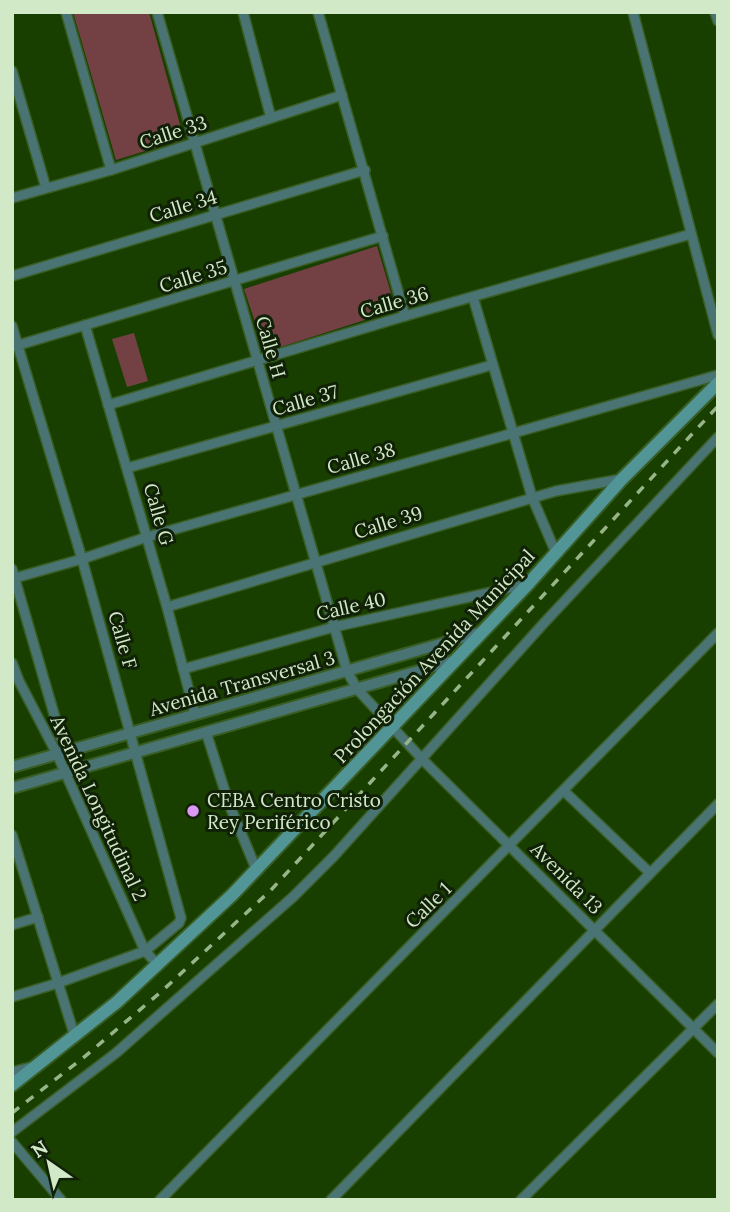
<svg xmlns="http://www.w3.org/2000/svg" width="730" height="1212" font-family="Lora,serif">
	<rect width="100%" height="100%" fill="#183f00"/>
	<g fill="#734144">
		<path d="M 73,12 L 149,12 L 184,139 L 116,160 Z"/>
		<path d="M 377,246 L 396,310 L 265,352 L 244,289 Z"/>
		<path d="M 134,333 L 148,381 L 127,387 L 112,339 Z"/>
	</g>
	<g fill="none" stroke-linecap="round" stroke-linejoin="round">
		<defs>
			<g id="minor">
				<path d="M 66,12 L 111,170"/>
				<path d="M 157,12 L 347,671 L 357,689 L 423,760 L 718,1053"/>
				<path d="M 243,12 L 271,118"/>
				<path d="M 318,12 L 405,316"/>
				<path d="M 633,12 L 718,335"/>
				<path d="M 715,12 L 718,21"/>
				<path d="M 12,71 L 46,188"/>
				<path d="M 12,198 L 111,170 L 342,95"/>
				<path d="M 12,276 L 365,170"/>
				<path d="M 473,297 L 532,497 L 556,553"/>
				<path d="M 85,325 L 167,607 L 195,714"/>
				<path d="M 12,326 L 82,559 L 181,918 L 179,923 L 145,951 L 58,983 L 12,997"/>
				<path d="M 12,347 L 383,236"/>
				<path d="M 108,405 L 405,316 L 691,234"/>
				<path d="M 127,468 L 492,365"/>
				<path d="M 12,569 L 65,752"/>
				<path d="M 15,578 L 82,559 L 147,537 L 718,375"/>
				<path d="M 167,607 L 556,491 L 622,479"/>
				<path d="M 12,663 L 19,681 L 57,754 L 145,951 L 158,965"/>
				<path d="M 183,669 L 334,627 L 528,584"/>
				<path d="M 206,732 L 229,804 L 257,871"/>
				<path d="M 564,791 L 650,873"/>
				<path d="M 12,835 L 75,1037"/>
				<path d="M 12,925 L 38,917"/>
				<path d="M 12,1072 L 31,1067"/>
				<path d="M 12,1132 L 116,1053 L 293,897 L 334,856 L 544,623 L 718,437"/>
				<path d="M 12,1142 L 61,1200"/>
				<path d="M 160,1200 L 718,633"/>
				<path d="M 331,1200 L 718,804"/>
				<path d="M 521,1200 L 718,1004"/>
			</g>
			<g id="tertiary">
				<path d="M 12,767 L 482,632"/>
				<path d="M 12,788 L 453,661"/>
			</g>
			<path id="secondary" d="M 12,1085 L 117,1002 L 232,895 L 529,583 L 622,479 L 718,383"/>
		</defs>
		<use href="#minor" stroke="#395e24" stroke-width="12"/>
		<use href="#tertiary" stroke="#395e24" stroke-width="14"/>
		<use href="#secondary" stroke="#395e24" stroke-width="16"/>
		<use href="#minor" stroke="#4a7373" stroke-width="9"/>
		<use href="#tertiary" stroke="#4a7373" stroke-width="10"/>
		<use href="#secondary" stroke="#529596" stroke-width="12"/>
		<path stroke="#98b489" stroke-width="3.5" stroke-dasharray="9 9" stroke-linecap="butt" d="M 12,1113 L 83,1058 L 162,991 L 271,890 L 718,406"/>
	</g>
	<circle fill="#db99f5" stroke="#102108" stroke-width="2.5" cx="193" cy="811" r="7"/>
	<g text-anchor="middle" stroke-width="6" stroke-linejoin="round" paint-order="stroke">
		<g font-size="19" fill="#d2e9c8" stroke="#102108">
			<text transform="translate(173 132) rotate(-18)" y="7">Calle 33</text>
			<text transform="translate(183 206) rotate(-17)" y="7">Calle 34</text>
			<text transform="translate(193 276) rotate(-17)" y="7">Calle 35</text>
			<text transform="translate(394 302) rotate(-16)" y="7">Calle 36</text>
			<text transform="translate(271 347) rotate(74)" y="7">Calle H</text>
			<text transform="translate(305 400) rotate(-16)" y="7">Calle 37</text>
			<text transform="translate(361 458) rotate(-16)" y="7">Calle 38</text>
			<text transform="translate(159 514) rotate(74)" y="7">Calle G</text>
			<text transform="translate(388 522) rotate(-17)" y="7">Calle 39</text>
			<text transform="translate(351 606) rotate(-13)" y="7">Calle 40</text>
			<text transform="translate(123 640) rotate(74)" y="7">Calle F</text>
			<text transform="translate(434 656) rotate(-47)" y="7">Prolongación Avenida Municipal</text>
			<text transform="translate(242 683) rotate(-16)" y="7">Avenida Transversal 3</text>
			<text transform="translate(99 808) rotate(65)" y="7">Avenida Longitudinal 2</text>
			<text transform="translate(567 878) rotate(45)" y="7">Avenida 13</text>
			<text transform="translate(428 905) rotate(-45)" y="7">Calle 1</text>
		</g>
		<g font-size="19" fill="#d2e9c8" stroke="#102108" text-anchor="start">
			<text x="207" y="807">CEBA Centro Cristo<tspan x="207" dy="22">Rey Periférico</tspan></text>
		</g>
	</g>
	<rect width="730" height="1212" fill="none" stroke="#d2e9c8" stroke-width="28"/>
	<g transform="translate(49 1163) rotate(326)" stroke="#102108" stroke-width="5" paint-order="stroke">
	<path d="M0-5L12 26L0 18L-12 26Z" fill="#d2e9c8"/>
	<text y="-10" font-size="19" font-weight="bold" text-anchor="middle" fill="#d2e9c8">N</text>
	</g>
</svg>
